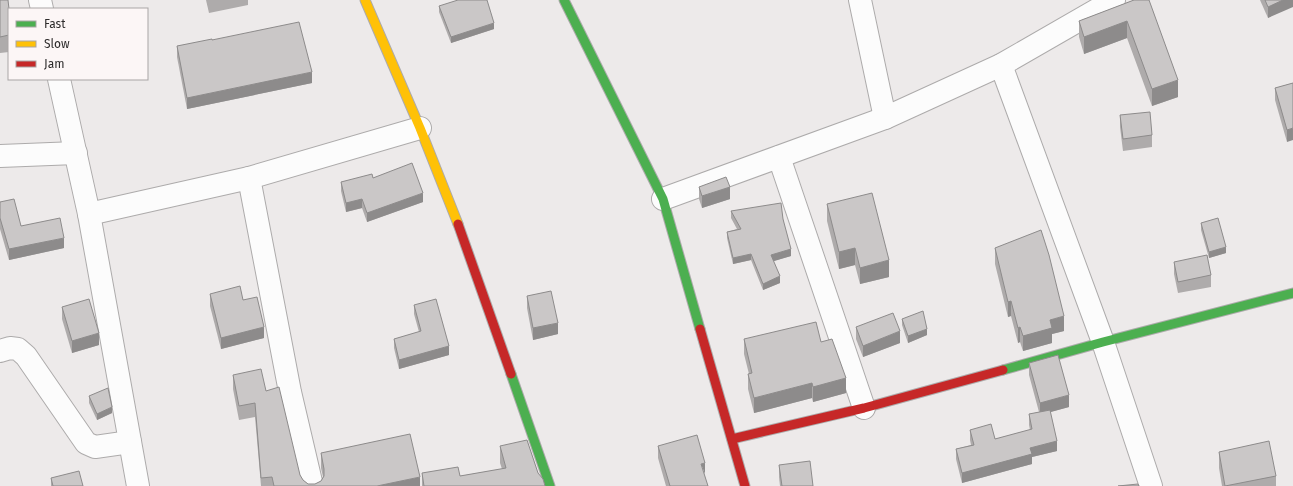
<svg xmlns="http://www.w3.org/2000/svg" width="1293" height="486" font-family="'Fira Sans',sans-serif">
	<rect width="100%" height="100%" fill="#edeaea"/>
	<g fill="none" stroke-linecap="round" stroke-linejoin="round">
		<defs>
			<g id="street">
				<path d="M 40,0 L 42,9"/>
				<path d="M 860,0 L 885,118"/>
				<path d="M 1001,65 L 1103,342 L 1151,486"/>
				<path d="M 59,79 L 89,214 L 138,486"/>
				<path d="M 0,156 L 76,153"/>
				<path d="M 779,157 L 864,408"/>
				<path d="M 249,178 L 290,392 L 312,486"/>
				<path d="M 663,199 L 885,118 L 1001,65 L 1114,0"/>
				<path d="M 89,214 L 249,178 L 420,128"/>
				<path d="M 0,351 L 10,348 L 18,349 L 26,356 L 86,443 L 95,447 L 130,442"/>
			</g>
			<g id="fast">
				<path d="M 564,0 L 663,199 L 700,329"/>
				<path d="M 1003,370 L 1103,342 L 1293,293"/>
				<path d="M 511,374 L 550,486"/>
			</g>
			<path id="slow" d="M 365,0 L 420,128 L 458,224"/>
			<g id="jam">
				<path d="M 458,224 L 511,374"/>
				<path d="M 700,329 L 745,486"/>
				<path d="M 732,439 L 864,408 L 1003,370"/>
			</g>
		</defs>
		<use href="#street" stroke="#adabab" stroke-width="24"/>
		<use href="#fast" stroke="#adabab" stroke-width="11"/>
		<use href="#slow" stroke="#adabab" stroke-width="11"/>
		<use href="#jam" stroke="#adabab" stroke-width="11"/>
		<use href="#street" stroke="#fcfcfc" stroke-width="22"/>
		<use href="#fast" stroke="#4caf50" stroke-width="9"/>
		<use href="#slow" stroke="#ffc107" stroke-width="9"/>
		<use href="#jam" stroke="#c62828" stroke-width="9"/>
	</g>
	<g fill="#aeabab">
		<path d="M 0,0 L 9,9 L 9,52 L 0,53 Z"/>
		<path d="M 206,0 L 248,0 L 248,5 L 209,13 Z"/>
		<path d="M 1134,0 L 1178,97 L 1152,106 L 1127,38 L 1084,54 L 1079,37 L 1079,21 Z"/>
		<path d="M 1260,0 L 1293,0 L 1268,18 Z"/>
		<path d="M 439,6 L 494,29 L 451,43 L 439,12 Z"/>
		<path d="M 212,40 L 312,83 L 187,109 L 177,57 L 177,46 Z"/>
		<path d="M 1293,83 L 1287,142 L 1275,100 L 1275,88 Z"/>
		<path d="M 1120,115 L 1152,135 L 1152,147 L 1123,151 L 1120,127 Z"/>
		<path d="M 373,178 L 423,202 L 367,222 L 362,208 L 346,212 L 341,191 L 341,182 Z"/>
		<path d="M 699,187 L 730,199 L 702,208 L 699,199 Z"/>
		<path d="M 0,202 L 21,226 L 64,248 L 9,260 L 0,229 Z"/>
		<path d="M 827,204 L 889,277 L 860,284 L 855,265 L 839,269 L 827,221 Z"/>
		<path d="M 731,211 L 783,219 L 791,256 L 773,261 L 780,283 L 763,290 L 751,260 L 733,264 L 727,238 L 727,232 L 737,229 L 731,218 Z"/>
		<path d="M 1201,223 L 1226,253 L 1209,258 L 1201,230 Z"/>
		<path d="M 995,248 L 1064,331 L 1052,334 L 1052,343 L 1023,351 L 1020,342 L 1018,343 L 1011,316 L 1008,317 L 995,264 Z"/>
		<path d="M 1174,262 L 1211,275 L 1211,287 L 1178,293 L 1174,274 Z"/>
		<path d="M 210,294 L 243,300 L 264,338 L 221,349 L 210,306 Z"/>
		<path d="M 527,296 L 558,334 L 533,340 L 527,308 Z"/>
		<path d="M 414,305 L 449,355 L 399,369 L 394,348 L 394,339 L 419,332 L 414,314 Z"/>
		<path d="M 62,307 L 99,345 L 72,353 L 62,319 Z"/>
		<path d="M 902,319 L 927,335 L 908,343 L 902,325 Z"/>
		<path d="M 856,327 L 900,343 L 863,357 L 856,339 Z"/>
		<path d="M 744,339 L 821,342 L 846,393 L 813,402 L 812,398 L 754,413 L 748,389 L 748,374 L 749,374 L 744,354 Z"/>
		<path d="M 1029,363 L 1069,407 L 1050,412 L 1057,451 L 1032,457 L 1032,464 L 962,483 L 956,459 L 956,449 L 971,445 L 970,440 L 970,430 L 995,439 L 1030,430 L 1029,425 L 1029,414 L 1039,412 L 1029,375 Z"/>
		<path d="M 233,375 L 266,391 L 300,475 L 303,480 L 308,484 L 315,484 L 321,481 L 323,477 L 321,468 L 321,453 L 420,486 L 261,486 L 255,417 L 239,420 L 233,389 Z"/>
		<path d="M 89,396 L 112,413 L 97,420 L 89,403 Z"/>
		<path d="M 500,446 L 538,473 L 545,486 L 422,486 L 422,473 L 460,476 L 502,469 L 500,463 Z"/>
		<path d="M 658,446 L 708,486 L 666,486 L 658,458 Z"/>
		<path d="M 1219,452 L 1276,476 L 1276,486 L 1222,486 L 1219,468 Z"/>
		<path d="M 779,465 L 813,486 L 780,486 L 779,477 Z"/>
		<path d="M 51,478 L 83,486 L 51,486 Z"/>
	</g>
	<g fill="#8d8b8b">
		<path d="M 1283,0 L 1293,0 L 1293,7 L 1268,18 L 1268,7 Z"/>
		<path d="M 1127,21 L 1127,38 L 1084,54 L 1084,37 Z"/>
		<path d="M 494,23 L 494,29 L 451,43 L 451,37 Z"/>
		<path d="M 312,72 L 312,83 L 187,109 L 187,98 Z"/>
		<path d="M 1178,80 L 1178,97 L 1152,106 L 1152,89 Z"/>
		<path d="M 1293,128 L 1293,140 L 1287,142 L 1287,130 Z"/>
		<path d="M 730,187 L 730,199 L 702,208 L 702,196 Z"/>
		<path d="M 423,193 L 423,202 L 367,222 L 367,213 Z"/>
		<path d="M 362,199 L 362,208 L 346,212 L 346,203 Z"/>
		<path d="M 64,238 L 64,248 L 9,260 L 9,249 Z"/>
		<path d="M 1226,247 L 1226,253 L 1209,258 L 1209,252 Z"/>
		<path d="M 855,248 L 855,265 L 839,269 L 839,252 Z"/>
		<path d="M 791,249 L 791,256 L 771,262 L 771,255 Z"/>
		<path d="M 751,254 L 751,260 L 733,264 L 733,258 Z"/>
		<path d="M 889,260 L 889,277 L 860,284 L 860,268 Z"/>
		<path d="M 780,276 L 780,283 L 763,290 L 763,284 Z"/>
		<path d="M 1011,301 L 1011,316 L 1008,317 L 1008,302 Z"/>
		<path d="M 1064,316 L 1064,331 L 1052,334 L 1052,343 L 1023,351 L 1023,336 L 1050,320 Z"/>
		<path d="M 558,323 L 558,334 L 533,340 L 533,328 Z"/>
		<path d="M 264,327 L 264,338 L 221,349 L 221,338 Z"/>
		<path d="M 1020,327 L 1020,342 L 1018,343 L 1018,328 Z"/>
		<path d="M 927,329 L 927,335 L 908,343 L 908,336 Z"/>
		<path d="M 900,331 L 900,343 L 863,357 L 863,346 Z"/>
		<path d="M 99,333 L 99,345 L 72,353 L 72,341 Z"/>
		<path d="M 449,346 L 449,355 L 399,369 L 399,360 Z"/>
		<path d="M 846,378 L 846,393 L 813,402 L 813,387 Z"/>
		<path d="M 812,383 L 812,398 L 754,413 L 754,398 Z"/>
		<path d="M 1069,395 L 1069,407 L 1040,415 L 1040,403 Z"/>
		<path d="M 112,407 L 112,413 L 97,420 L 97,414 Z"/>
		<path d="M 1057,441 L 1057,451 L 1032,457 L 1032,464 L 962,483 L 962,473 L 1030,448 Z"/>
		<path d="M 705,463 L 705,474 L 701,464 Z"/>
		<path d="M 420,477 L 420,486 L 377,486 Z"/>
	</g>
	<g fill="#cac7c7" stroke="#8d8b8b">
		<path d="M 0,0 L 8,0 L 9,9 L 9,35 L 0,37 Z"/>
		<path d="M 458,0 L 487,0 L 494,23 L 451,37 L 439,6 Z"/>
		<path d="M 1134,0 L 1149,0 L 1178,80 L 1152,89 L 1127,21 L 1084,37 L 1079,21 Z"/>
		<path d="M 1265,0 L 1283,0 L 1268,7 Z"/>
		<path d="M 299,22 L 312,72 L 187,98 L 177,46 L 212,39 L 212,40 Z"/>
		<path d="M 1293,83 L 1293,128 L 1287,130 L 1275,88 Z"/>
		<path d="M 1150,112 L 1152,135 L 1123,139 L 1120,115 Z"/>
		<path d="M 412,163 L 423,193 L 367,213 L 362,199 L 346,203 L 341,182 L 372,174 L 373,178 Z"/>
		<path d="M 726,177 L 730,187 L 702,196 L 699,187 Z"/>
		<path d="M 872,193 L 889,260 L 860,268 L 855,248 L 839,252 L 827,204 Z"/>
		<path d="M 14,199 L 21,226 L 60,218 L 64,238 L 9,249 L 0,218 L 0,202 Z"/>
		<path d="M 781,203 L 783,219 L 791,249 L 771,255 L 780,276 L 763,284 L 751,254 L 733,258 L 727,232 L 741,229 L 731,211 Z"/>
		<path d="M 1218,218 L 1226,247 L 1209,252 L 1201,223 Z"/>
		<path d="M 1041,230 L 1049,255 L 1064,316 L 1050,320 L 1052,328 L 1023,336 L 1020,327 L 1018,328 L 1011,301 L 1008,302 L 995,248 Z"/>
		<path d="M 1207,255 L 1211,275 L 1178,282 L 1174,262 Z"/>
		<path d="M 240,286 L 243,300 L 257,297 L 264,327 L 221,338 L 210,294 Z"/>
		<path d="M 551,291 L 558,323 L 533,328 L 527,296 Z"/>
		<path d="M 89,299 L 99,333 L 72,341 L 62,307 Z"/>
		<path d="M 436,299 L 449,346 L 399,360 L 394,339 L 421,331 L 414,305 Z"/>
		<path d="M 923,311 L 927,329 L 908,336 L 902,319 Z"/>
		<path d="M 893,313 L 900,331 L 863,346 L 856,327 Z"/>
		<path d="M 816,322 L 821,342 L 832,339 L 846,378 L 813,387 L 812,383 L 754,398 L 748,374 L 752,373 L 744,339 Z"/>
		<path d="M 1058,355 L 1069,395 L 1040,403 L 1029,363 Z"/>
		<path d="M 261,369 L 266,391 L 279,387 L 300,475 L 303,480 L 308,484 L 315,484 L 321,481 L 324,476 L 324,469 L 321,453 L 410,434 L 420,477 L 377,486 L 274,486 L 272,477 L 261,478 L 255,403 L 239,406 L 233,375 Z"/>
		<path d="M 108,388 L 112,407 L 97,414 L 89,396 Z"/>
		<path d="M 1050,410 L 1057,441 L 1030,448 L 1032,454 L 962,473 L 956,449 L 974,445 L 970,430 L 991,424 L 995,439 L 1032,429 L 1029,414 Z"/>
		<path d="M 697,435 L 705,463 L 701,464 L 708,486 L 670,486 L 658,446 Z"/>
		<path d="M 527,440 L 538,473 L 543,479 L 545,486 L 424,486 L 422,473 L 458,467 L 460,476 L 506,468 L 500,446 Z"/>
		<path d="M 1269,441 L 1276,476 L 1225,486 L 1219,452 Z"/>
		<path d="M 810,461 L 813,486 L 782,486 L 779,465 Z"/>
		<path d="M 79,471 L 83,486 L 53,486 L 51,478 Z"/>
		<path d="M 1138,484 L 1139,486 L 1118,486 Z"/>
	</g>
	<rect x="8" y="8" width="140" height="72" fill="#fcf6f6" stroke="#a9a5a5"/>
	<rect x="16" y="21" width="20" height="6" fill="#4caf50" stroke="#a9a5a5"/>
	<text x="44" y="28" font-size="12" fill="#2d2b2b">Fast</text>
	<rect x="16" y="41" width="20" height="6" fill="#ffc107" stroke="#a9a5a5"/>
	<text x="44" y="48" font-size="12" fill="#2d2b2b">Slow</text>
	<rect x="16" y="61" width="20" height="6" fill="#c62828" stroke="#a9a5a5"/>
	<text x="44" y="68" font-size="12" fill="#2d2b2b">Jam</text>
</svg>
